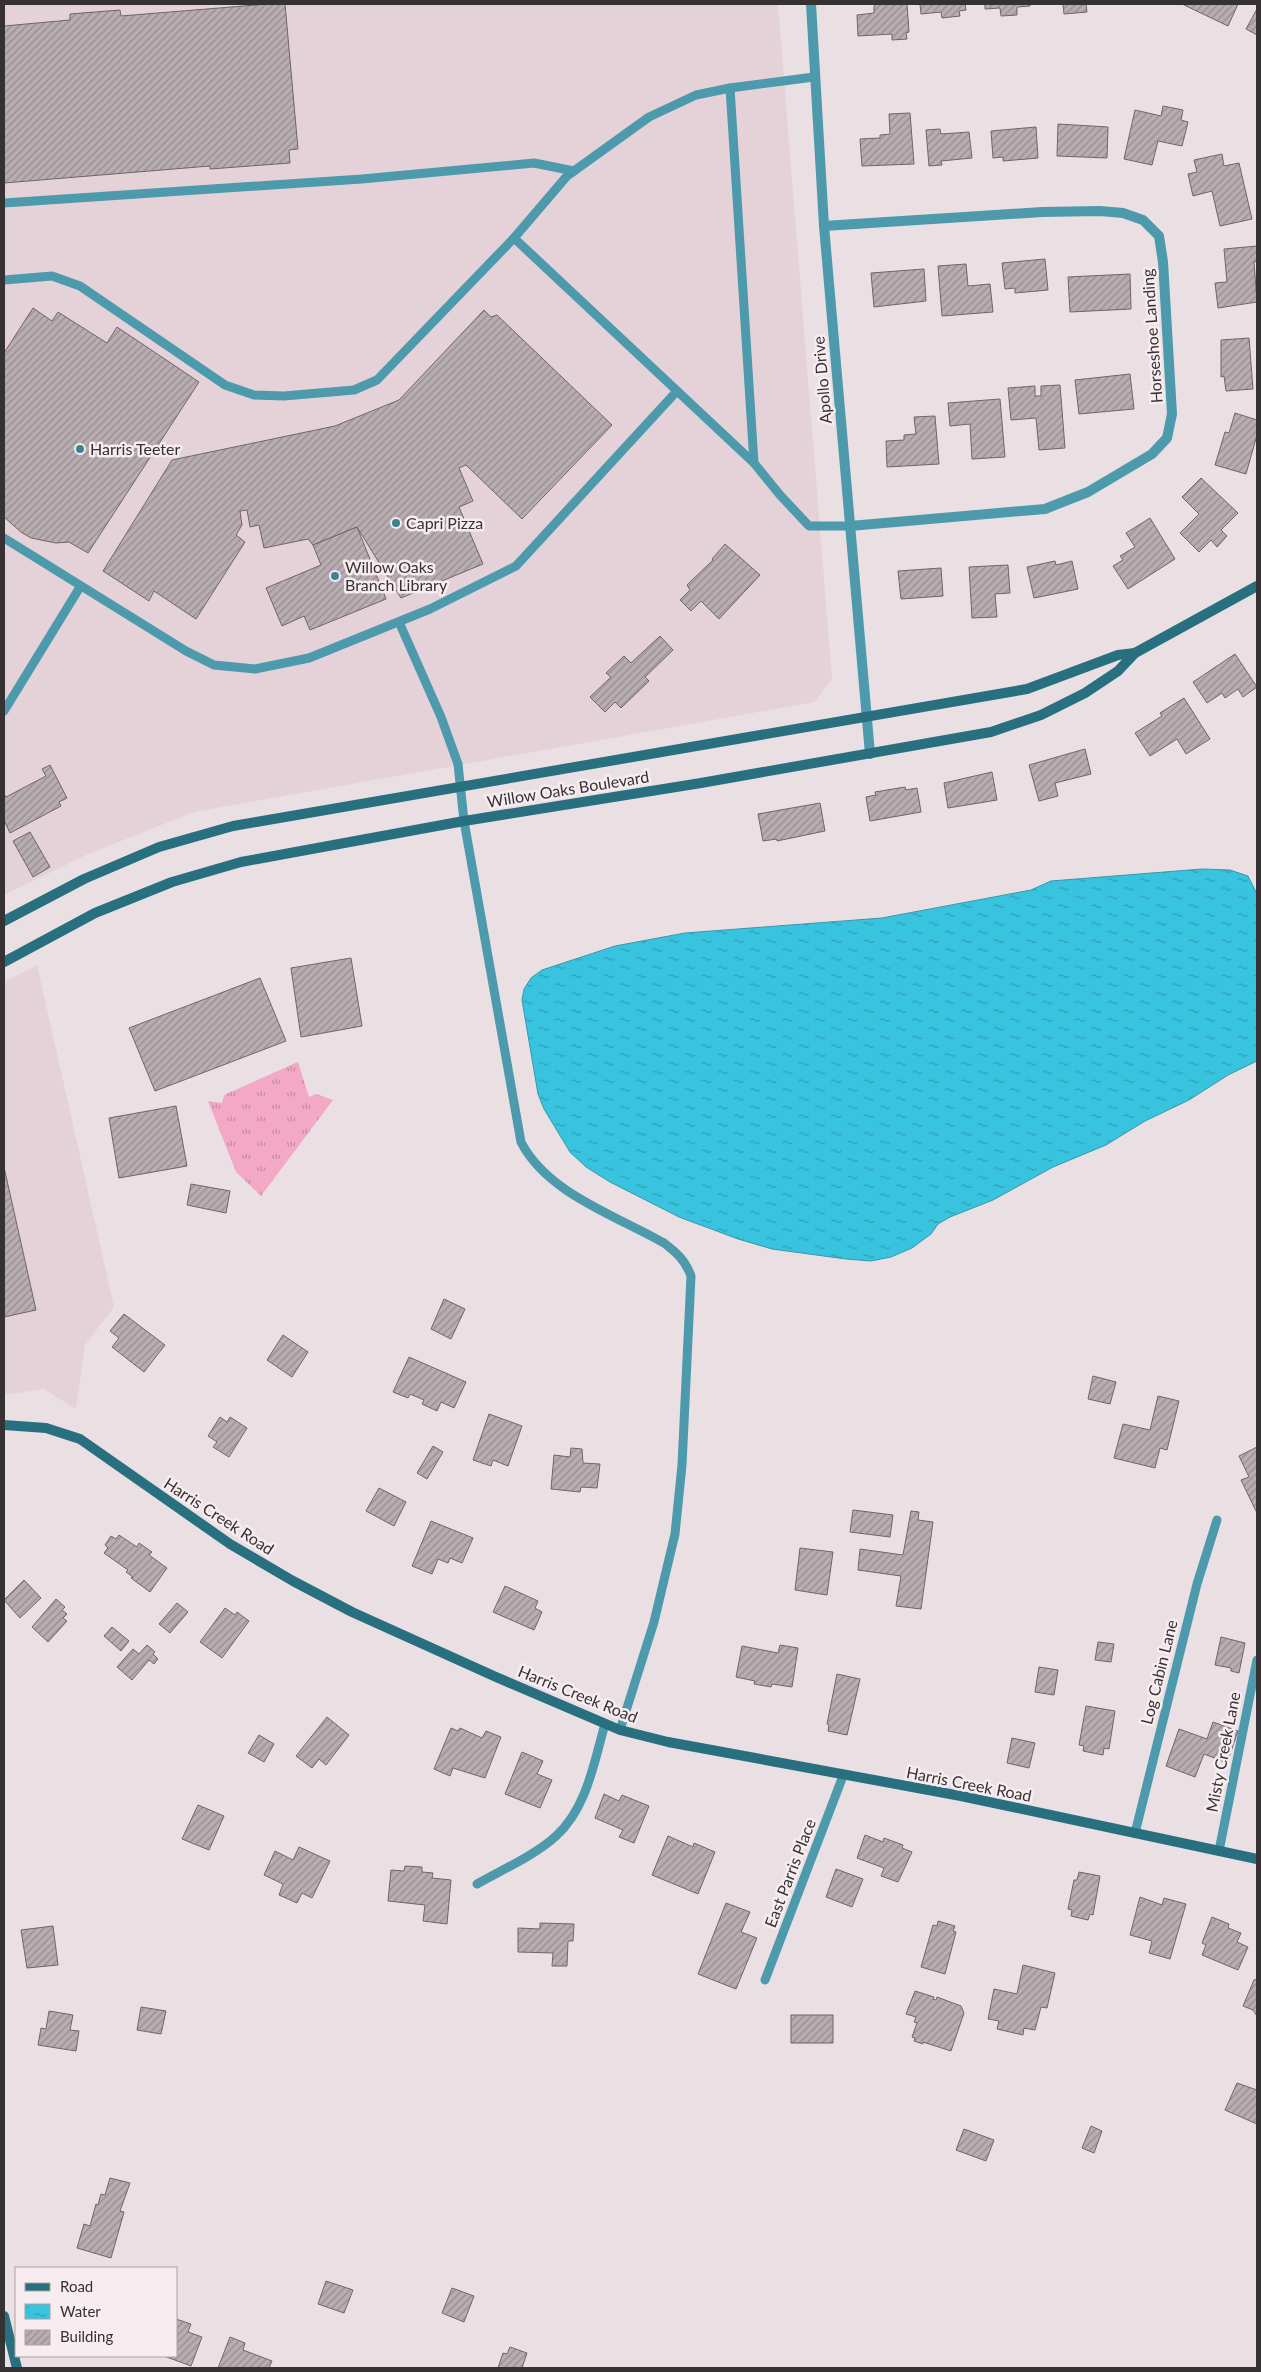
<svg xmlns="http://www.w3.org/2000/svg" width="1261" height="2372" font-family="Lato,sans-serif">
	<defs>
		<pattern id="grass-tufts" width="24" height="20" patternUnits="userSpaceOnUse" patternTransform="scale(1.25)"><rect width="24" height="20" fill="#f3a9c5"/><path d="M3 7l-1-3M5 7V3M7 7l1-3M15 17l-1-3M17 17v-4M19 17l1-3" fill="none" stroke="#c68aa1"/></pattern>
		<pattern id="water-ripples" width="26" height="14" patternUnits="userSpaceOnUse" patternTransform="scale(1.25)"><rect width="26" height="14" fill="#38c3de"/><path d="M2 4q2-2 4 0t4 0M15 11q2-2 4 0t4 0" fill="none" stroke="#309fb5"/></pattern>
		<pattern id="building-hatch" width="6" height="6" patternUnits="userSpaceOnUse" patternTransform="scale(1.25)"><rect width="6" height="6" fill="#b8adb1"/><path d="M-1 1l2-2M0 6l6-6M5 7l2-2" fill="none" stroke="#968d91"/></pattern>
	</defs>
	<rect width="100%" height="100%" fill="#eadfe2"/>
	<g fill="#e5d2d9">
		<path d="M 4,4 L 778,4 L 832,679 L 815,702 L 194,812 L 86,855 L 4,895 Z"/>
		<path d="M 37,965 L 114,1307 L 85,1345 L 76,1409 L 44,1389 L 4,1395 L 4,982 Z"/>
	</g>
	<path fill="url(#grass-tufts)" d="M 298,1062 L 309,1097 L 316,1094 L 333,1100 L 261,1196 L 236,1172 L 208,1101 L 222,1103 L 224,1095 Z"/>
	<path fill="url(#water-ripples)" stroke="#3798ab" d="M 1202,869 L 1230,870 L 1248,876 L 1257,894 L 1257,1061 L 1228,1075 L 1189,1100 L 1145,1121 L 1106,1145 L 1053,1167 L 993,1200 L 950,1217 L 938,1224 L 931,1234 L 912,1248 L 891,1257 L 871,1261 L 846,1259 L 772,1249 L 738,1239 L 679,1217 L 610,1182 L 586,1167 L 570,1152 L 544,1109 L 538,1094 L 522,1000 L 524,989 L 531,978 L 542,970 L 615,946 L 685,933 L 882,918 L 1031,890 L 1051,881 Z"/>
	<g fill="url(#building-hatch)" stroke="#6f6568">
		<path d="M 268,4 L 285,4 L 298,149 L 289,150 L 290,163 L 210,169 L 210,166 L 4,183 L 4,26 L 70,20 L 70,14 L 120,10 L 121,16 Z"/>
		<path d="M 877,4 L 907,4 L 909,32 L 906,33 L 907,39 L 892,40 L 892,34 L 858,36 L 857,15 L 874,13 L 874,6 Z"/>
		<path d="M 920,4 L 965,4 L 966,10 L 959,11 L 960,16 L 942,18 L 941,12 L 921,14 Z"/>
		<path d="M 985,4 L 1030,4 L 1030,6 L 1017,7 L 1017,15 L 1001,16 L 1000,8 L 985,9 Z"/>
		<path d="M 1063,4 L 1086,4 L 1087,12 L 1064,14 Z"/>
		<path d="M 1182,4 L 1238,4 L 1228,26 Z"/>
		<path d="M 1257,9 L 1257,35 L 1246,29 Z"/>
		<path d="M 1163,106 L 1183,110 L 1181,120 L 1188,122 L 1182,146 L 1158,141 L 1152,165 L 1124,159 L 1135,110 L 1161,116 Z"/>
		<path d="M 910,113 L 914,164 L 862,166 L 860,139 L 880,138 L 880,135 L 890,134 L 889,114 Z"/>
		<path d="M 1058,124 L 1108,127 L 1107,158 L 1057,156 Z"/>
		<path d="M 1036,127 L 1038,158 L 1003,161 L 1003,157 L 993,158 L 991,131 Z"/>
		<path d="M 940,129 L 941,134 L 969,132 L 972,158 L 941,161 L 942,165 L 929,166 L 926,130 Z"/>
		<path d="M 1222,154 L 1224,166 L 1239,163 L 1252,219 L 1220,226 L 1212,191 L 1193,196 L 1188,174 L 1197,172 L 1194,160 Z"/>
		<path d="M 1257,246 L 1257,261 L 1254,262 L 1257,302 L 1218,308 L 1215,283 L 1227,282 L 1224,249 Z"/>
		<path d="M 1045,259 L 1048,290 L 1015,293 L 1015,288 L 1005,289 L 1002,263 Z"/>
		<path d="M 966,264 L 968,286 L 990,284 L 993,312 L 942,316 L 938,266 Z"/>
		<path d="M 924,269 L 926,301 L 874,307 L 871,273 Z"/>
		<path d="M 1130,274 L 1131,309 L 1070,312 L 1068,277 Z"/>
		<path d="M 33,308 L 52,321 L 58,312 L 107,343 L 117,327 L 199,382 L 88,553 L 69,542 L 56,543 L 31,538 L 21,532 L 4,517 L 4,353 Z"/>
		<path d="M 484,310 L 491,317 L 497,315 L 612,425 L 522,519 L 466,465 L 459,468 L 473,501 L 459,507 L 483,564 L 401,598 L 357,527 L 313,545 L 308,539 L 264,548 L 259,525 L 250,527 L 247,510 L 240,511 L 242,525 L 236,535 L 245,542 L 196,619 L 154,591 L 149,601 L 103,571 L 172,460 L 335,426 L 399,400 Z"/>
		<path d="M 1249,338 L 1253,389 L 1226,391 L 1224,376 L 1221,377 L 1221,340 Z"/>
		<path d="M 1130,374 L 1134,409 L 1079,414 L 1075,380 Z"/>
		<path d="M 1060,385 L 1065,448 L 1039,450 L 1036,418 L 1011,420 L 1008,388 L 1035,386 L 1035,396 L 1041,396 L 1041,386 Z"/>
		<path d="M 1000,399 L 1005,457 L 972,459 L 970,424 L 950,426 L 948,403 Z"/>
		<path d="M 1235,413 L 1257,420 L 1257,435 L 1246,474 L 1215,465 L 1225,432 L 1229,433 Z"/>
		<path d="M 935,416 L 939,464 L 887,467 L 886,441 L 904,440 L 904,435 L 916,434 L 914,417 Z"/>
		<path d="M 1201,478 L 1238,513 L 1221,530 L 1227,536 L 1217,547 L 1211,540 L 1199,552 L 1180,533 L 1199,514 L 1182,497 Z"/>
		<path d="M 1150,518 L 1175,559 L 1128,589 L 1113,566 L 1123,560 L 1120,556 L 1135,547 L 1126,533 Z"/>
		<path d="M 357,527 L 386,599 L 310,630 L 304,616 L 282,626 L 266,588 L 321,565 L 313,545 Z"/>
		<path d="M 725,544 L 760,575 L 719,619 L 701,601 L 691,611 L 680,600 L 690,590 L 687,585 L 713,560 L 712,559 Z"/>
		<path d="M 1055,561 L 1056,565 L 1072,561 L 1078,589 L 1034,598 L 1027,567 Z"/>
		<path d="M 1008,565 L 1010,593 L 995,594 L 997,617 L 972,618 L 969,567 Z"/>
		<path d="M 941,568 L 943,596 L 901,599 L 898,571 Z"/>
		<path d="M 660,636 L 673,650 L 645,677 L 649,681 L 621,708 L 615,702 L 605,712 L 590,697 L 611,677 L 606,673 L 624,656 L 631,663 Z"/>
		<path d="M 1235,654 L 1257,687 L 1243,697 L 1238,689 L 1225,698 L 1222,693 L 1207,703 L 1193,682 Z"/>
		<path d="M 1184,698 L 1210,739 L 1186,754 L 1177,739 L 1150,756 L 1135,733 L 1162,716 L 1160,713 Z"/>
		<path d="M 1085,749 L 1091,774 L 1055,783 L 1058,796 L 1039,801 L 1029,765 Z"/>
		<path d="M 50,765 L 67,798 L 59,802 L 61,806 L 10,833 L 4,820 L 4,794 L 6,797 L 46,776 L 42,769 Z"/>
		<path d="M 992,772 L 997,800 L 948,808 L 944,783 Z"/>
		<path d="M 905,787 L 906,790 L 917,788 L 921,812 L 870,821 L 866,797 L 876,795 L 875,792 Z"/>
		<path d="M 820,803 L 825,831 L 777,841 L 777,839 L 763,841 L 758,814 Z"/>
		<path d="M 30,832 L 50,867 L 33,877 L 13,841 Z"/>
		<path d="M 351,958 L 362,1026 L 301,1037 L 291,968 Z"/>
		<path d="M 260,978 L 286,1041 L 155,1091 L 129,1028 Z"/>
		<path d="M 176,1106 L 187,1166 L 119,1178 L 109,1118 Z"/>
		<path d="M 4,1167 L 36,1310 L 4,1317 Z"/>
		<path d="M 191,1184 L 230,1191 L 226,1213 L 187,1205 Z"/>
		<path d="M 444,1299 L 465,1309 L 451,1339 L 431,1329 Z"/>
		<path d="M 124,1314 L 165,1345 L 144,1372 L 112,1347 L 119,1338 L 110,1331 Z"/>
		<path d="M 283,1335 L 308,1352 L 292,1377 L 267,1360 Z"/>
		<path d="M 409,1357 L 466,1382 L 454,1408 L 441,1402 L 437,1411 L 422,1404 L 424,1400 L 410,1394 L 408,1398 L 393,1392 Z"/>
		<path d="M 1093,1376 L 1116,1382 L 1110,1404 L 1088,1399 Z"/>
		<path d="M 1158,1396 L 1179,1401 L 1167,1450 L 1160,1448 L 1155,1468 L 1114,1458 L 1123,1424 L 1150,1430 Z"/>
		<path d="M 489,1414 L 522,1426 L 508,1466 L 493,1460 L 491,1466 L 473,1460 Z"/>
		<path d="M 220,1417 L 227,1422 L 230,1417 L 247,1428 L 229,1457 L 213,1447 L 217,1442 L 208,1436 Z"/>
		<path d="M 433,1446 L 443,1452 L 427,1479 L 417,1473 Z"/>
		<path d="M 1257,1447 L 1257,1513 L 1241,1480 L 1249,1477 L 1239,1456 Z"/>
		<path d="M 571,1448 L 582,1449 L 583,1463 L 600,1464 L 597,1488 L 581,1487 L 580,1492 L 551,1489 L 554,1455 L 570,1457 Z"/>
		<path d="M 379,1488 L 406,1502 L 394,1526 L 366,1511 Z"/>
		<path d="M 853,1510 L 893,1515 L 890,1537 L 850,1532 Z"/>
		<path d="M 911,1511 L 919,1512 L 918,1520 L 933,1522 L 921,1609 L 896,1606 L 901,1576 L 858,1570 L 860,1549 L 903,1555 Z"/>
		<path d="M 431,1521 L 473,1538 L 462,1563 L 450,1558 L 448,1563 L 438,1559 L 432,1574 L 412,1566 Z"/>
		<path d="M 119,1535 L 137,1547 L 139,1543 L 152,1552 L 149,1555 L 167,1568 L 150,1592 L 131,1578 L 133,1577 L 126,1572 L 128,1570 L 104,1553 L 108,1548 L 105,1545 L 111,1536 L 116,1539 Z"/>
		<path d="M 800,1548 L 833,1552 L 827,1595 L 795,1590 Z"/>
		<path d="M 24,1580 L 41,1598 L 20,1618 L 4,1600 Z"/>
		<path d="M 505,1586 L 538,1601 L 535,1608 L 542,1612 L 534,1630 L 493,1612 Z"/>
		<path d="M 56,1599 L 65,1607 L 62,1610 L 67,1614 L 63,1618 L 67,1621 L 48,1642 L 32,1627 Z"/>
		<path d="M 177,1603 L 188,1612 L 170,1633 L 159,1624 Z"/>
		<path d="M 225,1608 L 235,1615 L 237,1612 L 249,1621 L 222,1658 L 200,1642 Z"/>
		<path d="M 112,1627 L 129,1641 L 121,1651 L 104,1636 Z"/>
		<path d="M 1221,1637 L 1245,1643 L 1239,1673 L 1231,1671 L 1231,1668 L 1215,1665 Z"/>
		<path d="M 1098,1642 L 1114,1644 L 1111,1662 L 1095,1660 Z"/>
		<path d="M 147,1645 L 155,1652 L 153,1654 L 158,1659 L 154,1664 L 149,1660 L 132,1680 L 117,1667 L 133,1649 L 139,1654 Z"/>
		<path d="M 780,1645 L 798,1648 L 792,1687 L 772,1684 L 771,1687 L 754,1684 L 755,1681 L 736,1677 L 742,1646 L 778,1653 Z"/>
		<path d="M 1039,1667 L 1058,1670 L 1054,1695 L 1035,1692 Z"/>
		<path d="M 837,1674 L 860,1679 L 847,1735 L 828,1731 L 829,1725 L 827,1724 Z"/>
		<path d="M 1086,1706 L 1115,1711 L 1109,1749 L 1104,1748 L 1103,1755 L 1083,1751 L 1084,1746 L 1079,1745 Z"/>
		<path d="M 327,1717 L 349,1735 L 326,1765 L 319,1759 L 312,1768 L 296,1756 Z"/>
		<path d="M 1213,1722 L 1238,1731 L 1227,1763 L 1204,1754 L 1195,1777 L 1166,1766 L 1179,1729 L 1207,1739 Z"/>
		<path d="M 451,1728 L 458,1731 L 460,1728 L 482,1738 L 486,1731 L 501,1737 L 485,1778 L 453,1768 L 450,1776 L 434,1769 Z"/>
		<path d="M 259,1735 L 274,1744 L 264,1762 L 248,1753 Z"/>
		<path d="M 1012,1738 L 1035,1743 L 1029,1768 L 1007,1763 Z"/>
		<path d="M 522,1752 L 543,1761 L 537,1774 L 552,1780 L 540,1808 L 505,1794 Z"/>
		<path d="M 604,1794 L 619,1801 L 622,1795 L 649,1806 L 634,1843 L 619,1837 L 623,1830 L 595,1818 Z"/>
		<path d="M 198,1805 L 224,1816 L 209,1850 L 182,1839 Z"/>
		<path d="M 865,1835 L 883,1842 L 884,1838 L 903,1845 L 902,1848 L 912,1852 L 898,1882 L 881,1876 L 884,1868 L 857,1858 Z"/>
		<path d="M 668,1836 L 693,1847 L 694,1843 L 715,1852 L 698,1894 L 652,1875 Z"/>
		<path d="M 299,1847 L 330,1861 L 312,1898 L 302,1893 L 297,1903 L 279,1895 L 283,1884 L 264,1875 L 275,1851 L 293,1860 Z"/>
		<path d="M 405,1866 L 422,1867 L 422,1872 L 433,1873 L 432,1878 L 451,1880 L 447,1924 L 423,1921 L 425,1905 L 388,1901 L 391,1870 L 404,1871 Z"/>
		<path d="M 836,1869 L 863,1879 L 852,1907 L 826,1897 Z"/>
		<path d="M 1079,1872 L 1100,1876 L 1093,1915 L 1090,1914 L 1088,1920 L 1071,1916 L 1072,1910 L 1068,1909 L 1074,1880 L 1077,1880 Z"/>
		<path d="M 1140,1897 L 1162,1905 L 1164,1898 L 1186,1904 L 1170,1959 L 1149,1953 L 1152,1941 L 1130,1935 Z"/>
		<path d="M 726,1903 L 750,1912 L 741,1932 L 757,1938 L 736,1989 L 698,1974 Z"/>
		<path d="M 1212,1917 L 1229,1924 L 1228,1928 L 1241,1933 L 1237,1942 L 1248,1947 L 1238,1970 L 1202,1955 L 1206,1945 L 1202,1943 Z"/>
		<path d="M 938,1921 L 955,1926 L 953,1931 L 956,1932 L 945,1974 L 921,1967 L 933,1925 L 937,1926 Z"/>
		<path d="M 540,1923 L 574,1924 L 573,1941 L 568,1941 L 567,1966 L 552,1966 L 553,1953 L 518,1952 L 518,1928 L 540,1929 Z"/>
		<path d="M 53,1926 L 58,1965 L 27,1968 L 21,1930 Z"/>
		<path d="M 1023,1965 L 1055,1973 L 1047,2008 L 1041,2007 L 1035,2030 L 1024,2028 L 1023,2035 L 997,2029 L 999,2021 L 988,2019 L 994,1989 L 1017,1994 Z"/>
		<path d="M 1257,1979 L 1257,2016 L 1253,2010 L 1243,2006 L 1254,1980 Z"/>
		<path d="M 915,1991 L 934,1997 L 933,1999 L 936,2000 L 937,1997 L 961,2006 L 964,2013 L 951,2051 L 923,2042 L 923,2044 L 914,2041 L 915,2038 L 912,2037 L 917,2023 L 914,2022 L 916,2017 L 906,2014 Z"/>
		<path d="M 141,2007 L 166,2011 L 161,2034 L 137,2030 Z"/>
		<path d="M 49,2011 L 73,2015 L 70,2030 L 79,2031 L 76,2051 L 38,2045 L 41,2028 L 46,2029 Z"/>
		<rect x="791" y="2015" width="42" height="28"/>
		<path d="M 1237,2083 L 1257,2090 L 1257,2124 L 1225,2110 Z"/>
		<path d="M 1091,2126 L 1102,2131 L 1094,2153 L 1082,2148 Z"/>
		<path d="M 964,2129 L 994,2140 L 986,2161 L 956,2150 Z"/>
		<path d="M 110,2178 L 130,2183 L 120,2211 L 124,2212 L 111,2258 L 77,2248 L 84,2224 L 90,2226 L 96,2204 L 98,2205 L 101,2194 L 105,2195 Z"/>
		<path d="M 326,2281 L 353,2290 L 344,2313 L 318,2304 Z"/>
		<path d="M 452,2288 L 474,2296 L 464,2322 L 442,2313 Z"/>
		<path d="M 176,2319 L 191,2324 L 188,2332 L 202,2337 L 191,2366 L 164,2356 L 176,2356 Z"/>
		<path d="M 230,2337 L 245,2343 L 243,2350 L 272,2361 L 269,2368 L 218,2368 Z"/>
		<path d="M 510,2347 L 527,2353 L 522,2368 L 498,2368 L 503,2353 L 507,2354 Z"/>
	</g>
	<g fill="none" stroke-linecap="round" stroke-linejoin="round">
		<g stroke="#4c9aac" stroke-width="9">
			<path d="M 814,77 L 730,88 L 696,95 L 649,117 L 567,176 L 514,238 L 754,463 L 780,495 L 809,526 L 850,526"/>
			<path d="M 730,88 L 754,463"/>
			<path d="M 4,203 L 362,179 L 534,163 L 574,171"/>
			<path d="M 4,280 L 52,276 L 80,286 L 225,385 L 254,395 L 284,396 L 354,390 L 377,380 L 514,238"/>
			<path d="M 4,538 L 186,651 L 214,665 L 255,669 L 309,658 L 430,609 L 516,566 L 677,391"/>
			<path d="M 399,622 L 441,717 L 458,764 L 464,821 L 521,1142 C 547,1193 615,1215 664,1243 C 677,1253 685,1260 691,1276 L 682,1465 L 675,1534 L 654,1622 L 620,1730"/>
			<path d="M 4,711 L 80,587"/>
			<path d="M 1135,1833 L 1197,1584 L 1217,1520"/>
			<path d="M 1219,1851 L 1257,1660"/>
			<path d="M 477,1884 C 500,1871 537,1854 556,1836 C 587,1808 594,1762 605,1724"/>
			<path d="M 765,1980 L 843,1776"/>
		</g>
		<g stroke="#4c9aac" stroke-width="10">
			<path d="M 811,4 L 824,226 L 870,754"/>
			<path d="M 824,226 L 1042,212 L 1100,211 L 1123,213 L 1143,220 L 1159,236 L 1163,262 L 1172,414 L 1167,438 L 1152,454 L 1088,492 L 1045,509 L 850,526"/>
		</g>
		<g stroke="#28707f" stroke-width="10">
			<path d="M 4,921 L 84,879 L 159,847 L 233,826 L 1027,689 L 1118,655 L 1135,653"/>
			<path d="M 4,962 L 95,913 L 172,882 L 241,862 L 464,821 L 701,783 L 991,732 L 1041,715 L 1085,693 L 1118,671 L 1135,653 L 1257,586"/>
			<path d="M 4,1425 L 46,1428 L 80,1439 L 230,1544 L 293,1581 L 352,1612 L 496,1677 L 620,1730 L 668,1742 L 961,1796 L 1257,1859"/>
			<path d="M 4,2316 L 17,2368"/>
		</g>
	</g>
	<g fill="#3e8291" stroke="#f7ecf0" stroke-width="2">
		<circle cx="80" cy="449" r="5"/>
		<circle cx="396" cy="523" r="5"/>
		<circle cx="335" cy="576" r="5"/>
	</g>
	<g text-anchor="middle" stroke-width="5" stroke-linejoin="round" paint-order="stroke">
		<g font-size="16" fill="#363233" stroke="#f7ecf0">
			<text transform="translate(1152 336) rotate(-94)" y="6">Horseshoe Landing</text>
			<text transform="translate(822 380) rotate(-95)" y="6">Apollo Drive</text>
			<text transform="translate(568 789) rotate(-9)" y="6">Willow Oaks Boulevard</text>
			<text transform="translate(219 1516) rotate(33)" y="6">Harris Creek Road</text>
			<text transform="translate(1159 1672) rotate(-76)" y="6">Log Cabin Lane</text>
			<text transform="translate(578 1694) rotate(22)" y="6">Harris Creek Road</text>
			<text transform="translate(1223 1752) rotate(-79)" y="6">Misty Creek Lane</text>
			<text transform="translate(969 1784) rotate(11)" y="6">Harris Creek Road</text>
			<text transform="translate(790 1873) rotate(-69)" y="6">East Parris Place</text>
		</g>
		<g font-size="16" fill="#363233" stroke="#f7ecf0" text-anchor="start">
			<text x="90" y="455">Harris Teeter</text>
			<text x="406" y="529">Capri Pizza</text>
			<text x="345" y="573">Willow Oaks<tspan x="345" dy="18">Branch Library</tspan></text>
		</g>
	</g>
	<rect width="1261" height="2372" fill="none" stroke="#363233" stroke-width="10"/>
	<rect x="15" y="2267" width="162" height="90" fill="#f7ecf0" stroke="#aaa2a4"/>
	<rect x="25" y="2283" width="25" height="8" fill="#28707f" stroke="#aaa2a4"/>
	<text x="60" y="2292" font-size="15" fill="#363233">Road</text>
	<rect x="25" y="2304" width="25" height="15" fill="url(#water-ripples)" stroke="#aaa2a4"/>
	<text x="60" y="2317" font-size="15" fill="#363233">Water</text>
	<rect x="25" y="2330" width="25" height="15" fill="url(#building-hatch)" stroke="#aaa2a4"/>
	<text x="60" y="2342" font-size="15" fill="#363233">Building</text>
</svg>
